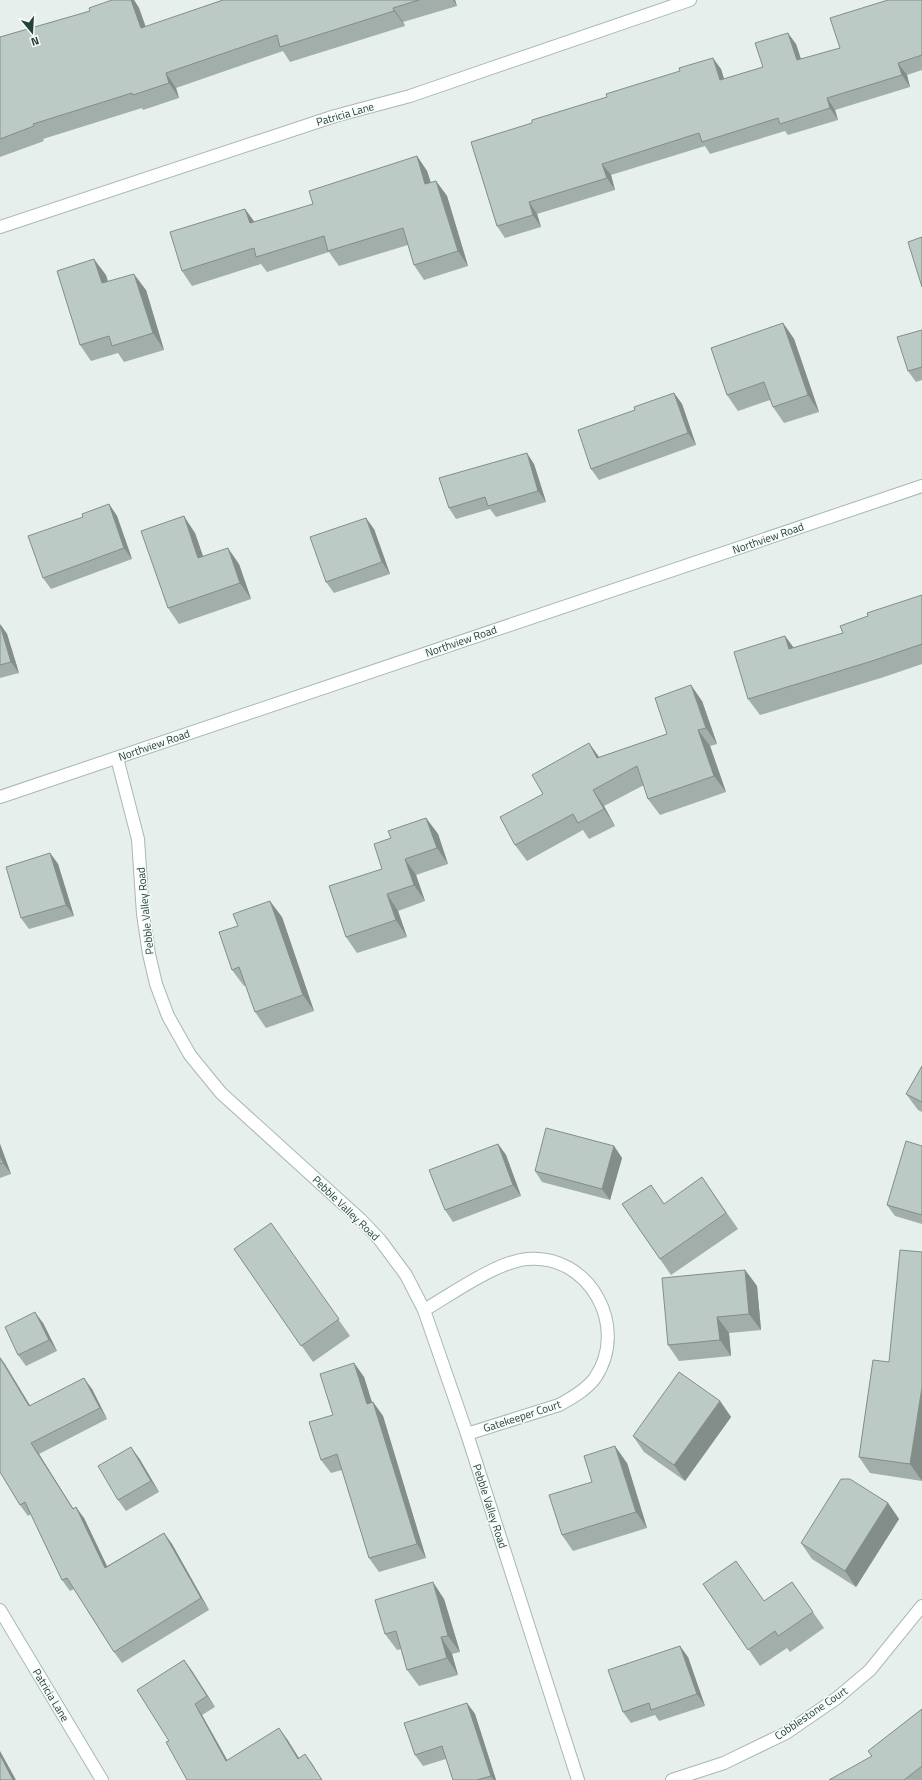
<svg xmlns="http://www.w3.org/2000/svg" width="922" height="1780" font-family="'Titillium Web',sans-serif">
	<rect width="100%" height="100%" fill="#e6efeb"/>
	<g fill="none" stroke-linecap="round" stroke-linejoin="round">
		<defs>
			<g id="minor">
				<path d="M 0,227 L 335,116 L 410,96 L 690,0"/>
				<path d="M 424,1310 C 452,1294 496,1262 527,1259 C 589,1253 630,1327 595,1378 C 586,1390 572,1398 559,1405 L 467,1434"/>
				<path d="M 0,1610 L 102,1780"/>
				<path d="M 672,1780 L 724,1763 L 786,1733 L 837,1698 L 870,1670 L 922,1606"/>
			</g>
			<g id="tertiary">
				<path d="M 117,758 L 138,839 L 143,914 L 149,954 L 156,984 L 168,1016 L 190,1055 L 221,1093 L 361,1220 L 380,1240 L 406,1275 L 424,1310 L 467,1434 L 578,1780"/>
				<path d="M 0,797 L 922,486"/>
			</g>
		</defs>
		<use href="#minor" stroke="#a8b8b2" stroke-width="14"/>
		<use href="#tertiary" stroke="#a8b8b2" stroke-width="14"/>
		<use href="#minor" stroke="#fff" stroke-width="12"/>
		<use href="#tertiary" stroke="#fff" stroke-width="12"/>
	</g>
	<g fill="#a1aea9">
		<path d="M 112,0 L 134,0 L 139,8 L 146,27 L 223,0 L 455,0 L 457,6 L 403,22 L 405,26 L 290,62 L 283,51 L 176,88 L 179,98 L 143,110 L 142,108 L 43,139 L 44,141 L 0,157 L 0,37 L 90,11 Z"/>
		<path d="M 922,0 L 922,70 L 907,75 L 910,87 L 835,110 L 838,120 L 788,135 L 785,131 L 710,154 L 705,146 L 611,175 L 615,190 L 537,214 L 541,227 L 505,238 L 497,226 L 471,142 L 721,69 L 724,79 L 763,67 L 796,44 L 801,59 L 840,48 Z"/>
		<path d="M 417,156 L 427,171 L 431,183 L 436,181 L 447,196 L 468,266 L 424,280 L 414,265 L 408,245 L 339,266 L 329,252 L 267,272 L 261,264 L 192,286 L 182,271 L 245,209 L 254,222 L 313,204 Z"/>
		<path d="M 106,275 L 108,282 L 146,290 L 164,350 L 124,362 L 118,353 L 91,361 L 80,345 Z"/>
		<path d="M 783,323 L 794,339 L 819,412 L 784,423 L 773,407 L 770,400 L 738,411 L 727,395 Z"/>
		<path d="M 922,330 L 922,380 L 916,382 L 908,371 Z"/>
		<path d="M 674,393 L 682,404 L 696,445 L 599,480 L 591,469 L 635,410 Z"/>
		<path d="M 534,464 L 546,502 L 496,517 L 490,509 L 456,519 L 449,508 Z"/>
		<path d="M 109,504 L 117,516 L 132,559 L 51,589 L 43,578 L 83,517 Z"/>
		<path d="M 374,529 L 390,574 L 334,593 L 326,582 Z"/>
		<path d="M 195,533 L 203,556 L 239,564 L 251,599 L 179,624 L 168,608 Z"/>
		<path d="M 922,595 L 922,664 L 884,677 L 760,715 L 748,699 L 785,636 L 793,648 L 843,633 L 868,616 Z"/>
		<path d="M 0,624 L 7,634 L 19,673 L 0,678 Z"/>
		<path d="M 702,701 L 717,744 L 710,746 L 726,792 L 660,815 L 648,799 L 644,785 L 604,806 L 615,826 L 589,839 L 583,830 L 527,861 L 515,845 L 543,794 L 589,743 L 599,757 L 667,734 Z"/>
		<path d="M 426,818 L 438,834 L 448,864 L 416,875 L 425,901 L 398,911 L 407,937 L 357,953 L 346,937 L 382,869 L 391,838 Z"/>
		<path d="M 50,853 L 58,864 L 74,916 L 29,929 L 21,918 Z"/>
		<path d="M 282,917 L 314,1011 L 266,1028 L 255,1012 L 246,985 L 244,986 L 232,970 Z"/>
		<path d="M 922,1066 L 922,1112 L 918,1110 L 906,1094 Z"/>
		<path d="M 0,1144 L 11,1174 L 0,1178 Z"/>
		<path d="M 498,1144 L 506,1155 L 521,1196 L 453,1222 L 445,1210 Z"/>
		<path d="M 614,1146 L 622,1158 L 610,1200 L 542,1182 L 535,1171 Z"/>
		<path d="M 922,1146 L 922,1224 L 895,1216 L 887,1205 Z"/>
		<path d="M 702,1177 L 738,1229 L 671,1275 L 622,1204 L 651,1185 L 664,1204 Z"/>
		<path d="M 271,1223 L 350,1336 L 313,1362 L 234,1249 Z"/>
		<path d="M 745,1270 L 757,1286 L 761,1330 L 729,1333 L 731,1356 L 679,1361 L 668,1345 Z"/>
		<path d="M 43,1323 L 57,1351 L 26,1366 L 18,1355 Z"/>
		<path d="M 0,1357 L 30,1406 L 92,1389 L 107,1419 L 39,1454 L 73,1508 L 84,1518 L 107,1566 L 164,1533 L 172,1544 L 209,1610 L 122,1663 L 114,1652 L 74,1589 L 70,1591 L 62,1580 L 31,1514 L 28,1516 L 20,1505 L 0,1472 Z"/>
		<path d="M 873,1360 L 922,1481 L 870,1473 L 859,1457 Z"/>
		<path d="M 354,1363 L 364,1377 L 372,1403 L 373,1402 L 383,1416 L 426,1558 L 379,1572 L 369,1558 L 342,1470 L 331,1473 L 321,1460 L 333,1415 Z"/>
		<path d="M 720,1401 L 731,1417 L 685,1481 L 644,1452 L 633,1436 Z"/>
		<path d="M 139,1458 L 159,1492 L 126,1511 L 118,1500 Z"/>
		<path d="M 627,1463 L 647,1528 L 573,1551 L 562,1535 L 592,1482 Z"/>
		<path d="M 888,1503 L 899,1519 L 856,1587 L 812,1559 L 801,1543 Z"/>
		<path d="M 792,1582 L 824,1628 L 790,1652 L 787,1648 L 760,1666 L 703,1584 L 764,1601 Z"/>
		<path d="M 444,1599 L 460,1652 L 452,1654 L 458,1675 L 419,1686 L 407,1670 L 401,1649 L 397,1650 L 385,1634 Z"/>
		<path d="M 688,1657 L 705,1706 L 659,1721 L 655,1715 L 631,1723 L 623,1712 Z"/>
		<path d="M 184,1660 L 192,1671 L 215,1707 L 202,1715 L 227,1761 L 287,1739 L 299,1758 L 305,1754 L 322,1780 L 187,1780 L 169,1741 Z"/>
		<path d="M 467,1703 L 475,1714 L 496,1780 L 453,1780 L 446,1759 L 423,1766 L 415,1755 Z"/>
		<path d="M 922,1709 L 922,1780 L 829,1780 L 872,1757 L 868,1751 Z"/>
	</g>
	<g fill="#838d89">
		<path d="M 131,0 L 134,0 L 139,8 L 151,43 L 141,28 Z"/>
		<path d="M 453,0 L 455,0 L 457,6 Z"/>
		<path d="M 393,8 L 403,22 L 405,26 L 394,11 Z"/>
		<path d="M 788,33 L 796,44 L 805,72 L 797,60 Z"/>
		<path d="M 713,58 L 721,69 L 728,92 L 720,80 Z"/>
		<path d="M 898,63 L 907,75 L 910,87 L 902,75 Z"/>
		<path d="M 166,73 L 176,88 L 179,98 L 169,83 Z"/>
		<path d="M 827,98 L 835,110 L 838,120 L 830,108 Z"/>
		<path d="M 417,156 L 427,171 L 436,199 L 425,184 Z"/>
		<path d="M 602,164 L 611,175 L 615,190 L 607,178 Z"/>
		<path d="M 436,181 L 447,196 L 468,266 L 458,251 Z"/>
		<path d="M 529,202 L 537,214 L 541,227 L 533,215 Z"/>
		<path d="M 245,209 L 256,224 L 250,223 Z"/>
		<path d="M 94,259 L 106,275 L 113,300 L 102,283 Z"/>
		<path d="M 134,274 L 146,290 L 164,350 L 153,333 Z"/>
		<path d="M 783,323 L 794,339 L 819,412 L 808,395 Z"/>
		<path d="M 674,393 L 682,404 L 696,445 L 688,433 Z"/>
		<path d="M 527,453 L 534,464 L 546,502 L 538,491 Z"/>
		<path d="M 109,504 L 117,516 L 132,559 L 124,548 Z"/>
		<path d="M 184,516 L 195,533 L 209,574 L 198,558 Z"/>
		<path d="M 366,518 L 374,529 L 390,574 L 382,562 Z"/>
		<path d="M 228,548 L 239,564 L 251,599 L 240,583 Z"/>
		<path d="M 0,624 L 7,634 L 19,673 L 11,662 Z"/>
		<path d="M 785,636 L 797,652 L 789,649 Z"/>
		<path d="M 691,685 L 702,701 L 717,744 L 706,728 Z"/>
		<path d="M 698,730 L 710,746 L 726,792 L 714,776 Z"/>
		<path d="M 589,743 L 601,760 L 597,758 Z"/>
		<path d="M 593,790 L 604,806 L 615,826 L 604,809 Z"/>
		<path d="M 426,818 L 438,834 L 448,864 L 437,848 Z"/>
		<path d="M 50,853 L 58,864 L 74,916 L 66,905 Z"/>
		<path d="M 405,859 L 416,875 L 425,901 L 414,885 Z"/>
		<path d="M 387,894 L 398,911 L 407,937 L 396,920 Z"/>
		<path d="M 270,901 L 282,917 L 314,1011 L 303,995 Z"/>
		<path d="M 0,1144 L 11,1174 L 3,1163 L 0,1155 Z"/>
		<path d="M 498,1144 L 506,1155 L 521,1196 L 513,1185 Z"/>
		<path d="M 614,1146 L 622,1158 L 610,1200 L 602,1189 Z"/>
		<path d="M 745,1270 L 757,1286 L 761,1330 L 749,1314 Z"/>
		<path d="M 35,1312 L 43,1323 L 57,1351 L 49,1340 Z"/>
		<path d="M 717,1317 L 729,1333 L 731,1356 L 720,1340 Z"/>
		<path d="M 0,1357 L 5,1364 L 37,1417 L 29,1406 Z"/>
		<path d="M 354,1363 L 364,1377 L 377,1418 L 367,1404 Z"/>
		<path d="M 84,1378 L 92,1389 L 107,1419 L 100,1408 Z"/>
		<path d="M 922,1387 L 922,1481 L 910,1464 Z"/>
		<path d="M 720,1401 L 731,1417 L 685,1481 L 674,1465 Z"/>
		<path d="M 373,1402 L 383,1416 L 426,1558 L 417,1544 Z"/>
		<path d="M 31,1443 L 39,1454 L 80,1520 Z"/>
		<path d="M 615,1446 L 627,1463 L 647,1528 L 636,1512 Z"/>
		<path d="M 131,1447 L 139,1458 L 159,1492 L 151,1481 Z"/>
		<path d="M 888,1503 L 899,1519 L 856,1587 L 845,1571 Z"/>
		<path d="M 76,1507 L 84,1518 L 113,1579 L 105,1568 Z"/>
		<path d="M 164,1533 L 172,1544 L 209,1610 L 201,1598 Z"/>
		<path d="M 433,1582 L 444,1599 L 460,1652 L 448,1636 Z"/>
		<path d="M 441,1637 L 452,1654 L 458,1675 L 447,1658 Z"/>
		<path d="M 680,1646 L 688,1657 L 705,1706 L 697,1694 Z"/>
		<path d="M 184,1660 L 192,1671 L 215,1707 L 207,1696 Z"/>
		<path d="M 467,1703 L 475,1714 L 496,1780 L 494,1780 L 491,1776 Z"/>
		<path d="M 195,1704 L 202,1715 L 234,1772 L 226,1761 Z"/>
		<path d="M 279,1728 L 287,1739 L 306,1770 L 298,1759 Z"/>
		<path d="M 0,1751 L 16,1780 L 13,1780 L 0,1755 Z"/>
		<path d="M 305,1754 L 313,1765 L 322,1780 Z"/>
	</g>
	<g fill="#bbcac4" stroke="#838d89">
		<path d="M 112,0 L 131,0 L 141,28 L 223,0 L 419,0 L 393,8 L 394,11 L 280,47 L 277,35 L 166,73 L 169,83 L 133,95 L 132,93 L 33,124 L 34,126 L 0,139 L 0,37 L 90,11 L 89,8 Z"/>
		<path d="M 888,0 L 922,0 L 922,55 L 898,63 L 902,75 L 827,98 L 830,108 L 780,124 L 778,118 L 702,142 L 699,133 L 602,164 L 607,178 L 529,202 L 533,215 L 497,226 L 471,142 L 532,123 L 532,120 L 607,97 L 606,94 L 680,71 L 679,68 L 713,58 L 720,80 L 763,67 L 755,43 L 788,33 L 797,60 L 840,48 L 830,18 Z"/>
		<path d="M 417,156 L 425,184 L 436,181 L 458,251 L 414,265 L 403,228 L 328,251 L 324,236 L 256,257 L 254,248 L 182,271 L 170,232 L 245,209 L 250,223 L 313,204 L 309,191 Z"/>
		<path d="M 922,237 L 922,287 L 908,242 Z"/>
		<path d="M 94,259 L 102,283 L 134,274 L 153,333 L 112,346 L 109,336 L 80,345 L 57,271 Z"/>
		<path d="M 783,323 L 808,395 L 773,407 L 764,382 L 727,395 L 711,348 Z"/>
		<path d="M 922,330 L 922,367 L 908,371 L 897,337 Z"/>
		<path d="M 674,393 L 688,433 L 591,469 L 578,430 L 635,410 L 634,407 Z"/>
		<path d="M 527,453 L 538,491 L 488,506 L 485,497 L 449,508 L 439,478 Z"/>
		<path d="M 109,504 L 124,548 L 43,578 L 28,536 L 83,517 L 82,514 Z"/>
		<path d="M 184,516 L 198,558 L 228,548 L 240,583 L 168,608 L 141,531 Z"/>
		<path d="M 366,518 L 382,562 L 326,582 L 310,537 Z"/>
		<path d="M 922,595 L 922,644 L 872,661 L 748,699 L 734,652 L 785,636 L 789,649 L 843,633 L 840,626 L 868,616 L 867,613 Z"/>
		<path d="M 0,625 L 11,662 L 0,665 Z"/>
		<path d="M 691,685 L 706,728 L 698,730 L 714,776 L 648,799 L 637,766 L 593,790 L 604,809 L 578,823 L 573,814 L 515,845 L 500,817 L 543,794 L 532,775 L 589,743 L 597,758 L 667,734 L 655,698 Z"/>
		<path d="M 426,818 L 437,848 L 405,859 L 414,885 L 387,894 L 396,920 L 346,937 L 329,886 L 382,869 L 374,844 L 391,838 L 388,831 Z"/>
		<path d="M 50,853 L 66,905 L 21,918 L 6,867 Z"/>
		<path d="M 270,901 L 303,995 L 255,1012 L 239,967 L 232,970 L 219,932 L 238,926 L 233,914 Z"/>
		<path d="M 922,1066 L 922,1102 L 906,1094 Z"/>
		<path d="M 546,1128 L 614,1146 L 602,1189 L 535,1171 Z"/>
		<path d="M 906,1141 L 922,1146 L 922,1215 L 887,1205 Z"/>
		<path d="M 498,1144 L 513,1185 L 445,1210 L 429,1170 Z"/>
		<path d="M 0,1155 L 3,1163 L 0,1164 Z"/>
		<path d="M 702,1177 L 726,1213 L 660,1259 L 622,1204 L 651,1185 L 664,1204 Z"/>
		<path d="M 271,1223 L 339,1319 L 301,1346 L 234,1249 Z"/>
		<path d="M 900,1250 L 922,1252 L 922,1387 L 910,1464 L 859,1457 L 873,1360 L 889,1362 Z"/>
		<path d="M 745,1270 L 749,1314 L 717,1317 L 720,1340 L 668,1345 L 662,1278 Z"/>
		<path d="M 35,1312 L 49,1340 L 18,1355 L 5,1327 Z"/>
		<path d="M 0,1358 L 29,1406 L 84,1378 L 100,1408 L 31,1443 L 73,1509 L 76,1507 L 105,1568 L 164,1533 L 201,1598 L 114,1652 L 67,1578 L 62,1580 L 25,1502 L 20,1505 L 0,1472 Z"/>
		<path d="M 354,1363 L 367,1404 L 373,1402 L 417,1544 L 369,1558 L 337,1454 L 321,1460 L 309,1422 L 333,1415 L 320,1374 Z"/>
		<path d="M 679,1372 L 720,1401 L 674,1465 L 633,1436 Z"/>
		<path d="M 615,1446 L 636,1512 L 562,1535 L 549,1495 L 592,1482 L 584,1456 Z"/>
		<path d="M 131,1447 L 151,1481 L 118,1500 L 98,1466 Z"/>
		<path d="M 841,1479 L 850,1479 L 888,1503 L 845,1571 L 801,1543 Z"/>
		<path d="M 736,1561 L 764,1601 L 792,1582 L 813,1612 L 778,1636 L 775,1631 L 748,1650 L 703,1584 Z"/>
		<path d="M 433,1582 L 448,1636 L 441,1637 L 447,1658 L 407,1670 L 396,1631 L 385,1634 L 375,1600 Z"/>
		<path d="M 680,1646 L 697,1694 L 651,1710 L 649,1703 L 623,1712 L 608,1670 Z"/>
		<path d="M 184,1660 L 207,1696 L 195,1704 L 226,1761 L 279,1728 L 298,1759 L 305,1754 L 322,1780 L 187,1780 L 166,1742 L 169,1741 L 137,1690 Z"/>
		<path d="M 467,1703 L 491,1776 L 477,1780 L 453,1780 L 442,1746 L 415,1755 L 404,1723 Z"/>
		<path d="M 922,1709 L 922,1766 L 904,1780 L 829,1780 L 872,1756 L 868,1751 Z"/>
		<path d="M 0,1755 L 13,1780 L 0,1780 Z"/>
	</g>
	<g text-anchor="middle" stroke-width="3" stroke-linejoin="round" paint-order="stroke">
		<g font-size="11" fill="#24423a" stroke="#f7fbf9">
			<text transform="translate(345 114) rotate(-16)" y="4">Patricia Lane</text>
			<text transform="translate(768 538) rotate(-19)" y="4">Northview Road</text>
			<text transform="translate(461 641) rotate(-19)" y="4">Northview Road</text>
			<text transform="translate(154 745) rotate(-19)" y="4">Northview Road</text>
			<text transform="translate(145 911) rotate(-96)" y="4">Pebble Valley Road</text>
			<text transform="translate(346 1208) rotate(44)" y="4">Pebble Valley Road</text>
			<text transform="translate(522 1416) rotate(-18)" y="4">Gatekeeper Court</text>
			<text transform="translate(490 1506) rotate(72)" y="4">Pebble Valley Road</text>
			<text transform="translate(51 1695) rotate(59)" y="4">Patricia Lane</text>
			<text transform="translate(811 1713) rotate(-34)" y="4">Cobblestone Court</text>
		</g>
	</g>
	<g transform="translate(32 32) rotate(162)" stroke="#f7fbf9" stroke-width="3" paint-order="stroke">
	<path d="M0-3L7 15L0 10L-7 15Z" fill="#24423a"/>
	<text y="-6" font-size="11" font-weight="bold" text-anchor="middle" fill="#24423a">N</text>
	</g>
</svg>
